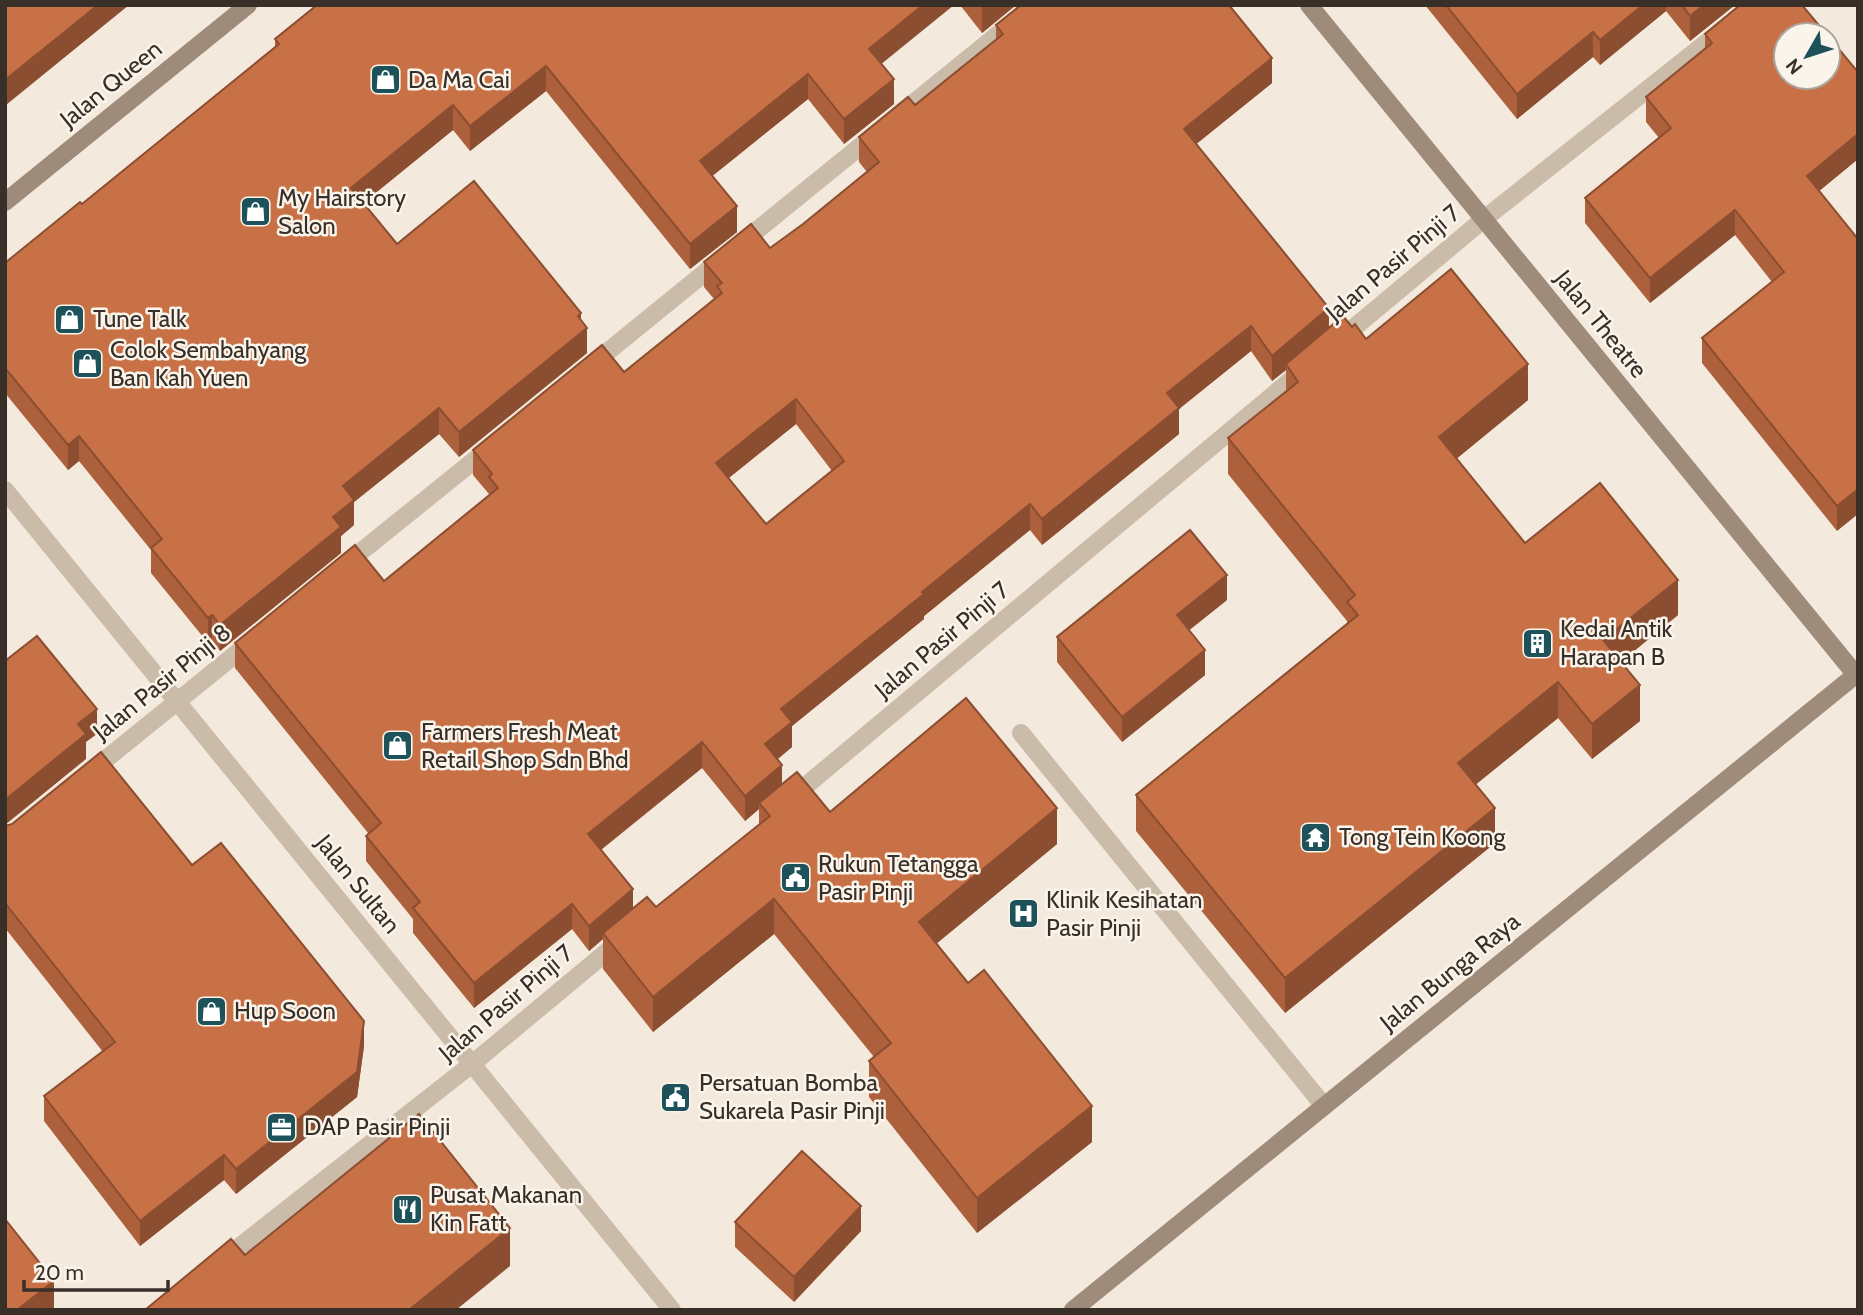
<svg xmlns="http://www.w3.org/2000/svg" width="1863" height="1315" font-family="Cabin,sans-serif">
	<rect width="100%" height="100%" fill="#f3eadd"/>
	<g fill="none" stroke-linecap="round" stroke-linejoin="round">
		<g stroke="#cbbba9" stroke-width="18">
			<path d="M 1338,341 L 1484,219 L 1754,5"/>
			<path d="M 590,366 L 1034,5"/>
			<path d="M 5,490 L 672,1310"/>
			<path d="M 342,567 L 492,446"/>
			<path d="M 1021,733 L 1324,1106"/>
			<path d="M 90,772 L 253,640"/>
			<path d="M 790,799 L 1303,370"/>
			<path d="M 220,1262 L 472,1064 L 621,940"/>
		</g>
		<g stroke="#9f8b7a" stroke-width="18">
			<path d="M 1309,5 L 1856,675"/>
			<path d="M 5,202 L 248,5"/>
			<path d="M 1073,1310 L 1858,673"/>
		</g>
	</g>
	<g fill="#ac603c" fill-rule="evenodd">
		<path d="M 960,5 L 1016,5 L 982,33 Z"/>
		<path d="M 1425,5 L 1735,5 L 1690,41 L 1666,11 L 1600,65 L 1593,57 L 1517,119 Z"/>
		<path d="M 996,25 L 1272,83 L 1196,144 L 1329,328 L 1352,327 L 1366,339 L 1528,400 L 1456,459 L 1525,543 L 1678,615 L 1621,662 L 1640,721 L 1592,759 L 1558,718 L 1476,784 L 1495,843 L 1285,1013 L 1136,831 L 1136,795 L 1347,624 L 1347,621 L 1228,474 L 1228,438 L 1286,392 L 1286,370 L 1272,381 L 1251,351 L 1179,409 L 1179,434 L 1042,545 L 1030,530 L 924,616 L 924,619 L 792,726 L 792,747 L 778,759 L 782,784 L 830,812 L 1057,844 L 936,944 L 1092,1142 L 977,1233 L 869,1097 L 869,1061 L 874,1057 L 774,934 L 653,1032 L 603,969 L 603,939 L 589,951 L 572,929 L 474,1008 L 413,933 L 413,919 L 366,861 L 366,836 L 368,833 L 235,668 L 235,643 L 384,581 L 489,496 L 489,494 L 473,475 L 473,450 L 624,372 L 714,299 L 704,287 L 704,262 L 770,248 L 803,224 L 867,172 L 859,162 L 859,137 L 915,105 L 996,40 ZM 796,424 L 832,471 L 766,524 L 729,478 ZM 702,768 L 745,821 L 759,809 L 759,824 L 656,907 L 633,909 L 601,850 Z"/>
		<path d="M 1705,34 L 1858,72 L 1858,159 L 1819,191 L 1858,239 L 1837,531 L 1702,363 L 1702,338 L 1772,282 L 1735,235 L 1650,303 L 1585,223 L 1585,198 L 1659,138 L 1646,122 L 1646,97 L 1705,49 Z"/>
		<path d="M 275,39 L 882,64 L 894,104 L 844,144 L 808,99 L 712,176 L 737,232 L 690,269 L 546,91 L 470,151 L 453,130 L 363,203 L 397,244 L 581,320 L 587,353 L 459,457 L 439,434 L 354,502 L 354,525 L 341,536 L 341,553 L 220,651 L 212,640 L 208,643 L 151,573 L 151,550 L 79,461 L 68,470 L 5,393 L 5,263 L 82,204 L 275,47 Z"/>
		<path d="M 1227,600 L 1189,630 L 1205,675 L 1122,742 L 1057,662 L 1057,637 Z"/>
		<path d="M 5,826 L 192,865 L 364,1046 L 357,1097 L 236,1194 L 224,1180 L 140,1246 L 44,1121 L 44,1096 L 103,1052 L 5,928 Z"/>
		<path d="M 735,1222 L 861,1231 L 794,1302 L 735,1247 Z"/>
	</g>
	<g fill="#8c4e31">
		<path d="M 98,5 L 129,5 L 6,105 L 5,109 L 5,80 Z"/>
		<path d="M 923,5 L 954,5 L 869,74 L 869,49 Z"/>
		<path d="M 985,5 L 1016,5 L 982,33 L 982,7 Z"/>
		<path d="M 1643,5 L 1666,5 L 1666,11 L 1600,65 L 1600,40 Z"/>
		<path d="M 1704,5 L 1735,5 L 1690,41 L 1690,16 Z"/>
		<path d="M 1593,32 L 1593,57 L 1517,119 L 1517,94 Z"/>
		<path d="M 1272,58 L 1272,83 L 1184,154 L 1184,129 Z"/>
		<path d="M 546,66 L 546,91 L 470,151 L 470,126 Z"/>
		<path d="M 808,74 L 808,99 L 700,186 L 700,161 Z"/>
		<path d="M 894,79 L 894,104 L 844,144 L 844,119 Z"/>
		<path d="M 453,105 L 453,130 L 351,213 L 351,188 Z"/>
		<path d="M 1858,134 L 1858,159 L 1807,201 L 1807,176 Z"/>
		<path d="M 737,206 L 737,232 L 690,269 L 690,244 Z"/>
		<path d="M 1735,210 L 1735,235 L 1650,303 L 1650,278 Z"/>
		<path d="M 1329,308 L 1329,334 L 1286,364 L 1286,370 L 1272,381 L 1272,356 Z"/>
		<path d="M 581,313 L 581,333 L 587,328 L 587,353 L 459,457 L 459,432 Z"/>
		<path d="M 1251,326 L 1251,351 L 1179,409 L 1179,434 L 1042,545 L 1042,519 L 1167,393 Z"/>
		<path d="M 1528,364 L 1528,400 L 1439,473 L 1439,437 Z"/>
		<path d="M 796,399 L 796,424 L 716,488 L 716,463 Z"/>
		<path d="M 439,408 L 439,434 L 354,502 L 354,525 L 341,536 L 341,553 L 220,651 L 220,625 L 333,517 L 343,486 Z"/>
		<path d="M 79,436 L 79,461 L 68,470 L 68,445 Z"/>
		<path d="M 1858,489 L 1858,514 L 1837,531 L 1837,506 Z"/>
		<path d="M 1030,504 L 1030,530 L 924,616 L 924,619 L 792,726 L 792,747 L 765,769 L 765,744 L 781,709 L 922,592 Z"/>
		<path d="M 1227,575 L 1227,600 L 1177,640 L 1177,615 Z"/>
		<path d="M 1678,580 L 1678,615 L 1603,676 L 1603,640 Z"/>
		<path d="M 212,615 L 212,640 L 208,643 L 208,618 Z"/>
		<path d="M 1205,650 L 1205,675 L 1122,742 L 1122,717 Z"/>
		<path d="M 1558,682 L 1558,718 L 1458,799 L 1458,763 Z"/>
		<path d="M 1640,685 L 1640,721 L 1592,759 L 1592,724 Z"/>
		<path d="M 97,709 L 97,734 L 86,742 L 86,759 L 5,825 L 5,800 L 78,724 Z"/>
		<path d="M 702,742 L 702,768 L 588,860 L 588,834 Z"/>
		<path d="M 782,765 L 782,790 L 759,803 L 759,809 L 745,821 L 745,796 Z"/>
		<path d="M 1057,808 L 1057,844 L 919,958 L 919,922 Z"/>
		<path d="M 1495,808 L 1495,843 L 1285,1013 L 1285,978 Z"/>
		<path d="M 633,889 L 633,915 L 603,933 L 603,939 L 589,951 L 589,926 Z"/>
		<path d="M 774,899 L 774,934 L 653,1032 L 653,997 Z"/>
		<path d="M 572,904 L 572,929 L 474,1008 L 474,983 Z"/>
		<path d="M 364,1021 L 364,1046 L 357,1097 L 236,1194 L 236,1169 Z"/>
		<path d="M 1092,1106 L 1092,1142 L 977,1233 L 977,1198 Z"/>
		<path d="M 224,1155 L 224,1180 L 140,1246 L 140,1221 Z"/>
		<path d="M 861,1206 L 861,1231 L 794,1302 L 794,1277 Z"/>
		<path d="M 510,1228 L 510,1266 L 456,1310 L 409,1310 Z"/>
		<path d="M 54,1281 L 54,1310 L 17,1310 Z"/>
	</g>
	<g fill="#c87046" stroke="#8c4e31" stroke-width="2" fill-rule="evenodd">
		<path d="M 5,5 L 98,5 L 5,80 Z"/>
		<path d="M 317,5 L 923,5 L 869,49 L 894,79 L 844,119 L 808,74 L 700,161 L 737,206 L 690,244 L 546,66 L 470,126 L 453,105 L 351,188 L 397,244 L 474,181 L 581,313 L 578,316 L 587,328 L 459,432 L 439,408 L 343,486 L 354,500 L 333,517 L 341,527 L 220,625 L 212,615 L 208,618 L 151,548 L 162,539 L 79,436 L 68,445 L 5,368 L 5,263 L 80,202 L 82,204 L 279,44 L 275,39 Z"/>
		<path d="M 1021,5 L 1229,5 L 1272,58 L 1184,129 L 1329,308 L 1272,356 L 1251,326 L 1167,393 L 1179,408 L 1042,519 L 1030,504 L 922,592 L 924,594 L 781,709 L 792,722 L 765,744 L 782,765 L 745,796 L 702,742 L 588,834 L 633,889 L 589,926 L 572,904 L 474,983 L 413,908 L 420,902 L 366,836 L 381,823 L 235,643 L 355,545 L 384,581 L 498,488 L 489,477 L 492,474 L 473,450 L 602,345 L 624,372 L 722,293 L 717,286 L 722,283 L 704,262 L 751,224 L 770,248 L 803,224 L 879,162 L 859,137 L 908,97 L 915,105 L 1003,34 L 996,25 ZM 796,399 L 844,461 L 766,524 L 716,463 Z"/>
		<path d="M 1446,5 L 1643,5 L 1600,40 L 1593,32 L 1517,94 Z"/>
		<path d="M 1682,5 L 1704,5 L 1690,16 Z"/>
		<path d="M 1740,5 L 1802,5 L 1827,35 L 1786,35 L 1786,77 L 1828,77 L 1828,36 L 1858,72 L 1858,134 L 1807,176 L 1858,239 L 1858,489 L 1837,506 L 1702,338 L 1784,272 L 1735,210 L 1650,278 L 1585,198 L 1671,128 L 1646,97 L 1712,43 L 1705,34 Z"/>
		<path d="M 1451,269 L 1528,364 L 1439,437 L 1525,543 L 1600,483 L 1678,580 L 1603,640 L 1640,685 L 1592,724 L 1558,682 L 1458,763 L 1495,808 L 1285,978 L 1136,795 L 1358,615 L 1347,602 L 1355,595 L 1228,438 L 1298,382 L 1286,364 L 1343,316 L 1352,327 L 1355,324 L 1366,339 Z"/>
		<path d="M 1190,530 L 1227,575 L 1177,615 L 1205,650 L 1122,717 L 1057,637 Z"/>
		<path d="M 37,636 L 97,709 L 78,724 L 86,734 L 5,800 L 5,661 Z"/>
		<path d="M 966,698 L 1057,808 L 919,922 L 968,983 L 984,970 L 1092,1106 L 977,1198 L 869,1061 L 891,1043 L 774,899 L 653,997 L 603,933 L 647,897 L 656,907 L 770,816 L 759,803 L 797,772 L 830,812 Z"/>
		<path d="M 101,752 L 192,865 L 221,843 L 364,1021 L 357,1072 L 236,1169 L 224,1155 L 140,1221 L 44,1096 L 115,1042 L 5,903 L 5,826 L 12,824 Z"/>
		<path d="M 419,1114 L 510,1228 L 409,1310 L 145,1310 L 231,1239 L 245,1255 Z"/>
		<path d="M 802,1151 L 861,1206 L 794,1277 L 735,1222 Z"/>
		<path d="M 5,1219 L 54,1281 L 17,1310 L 5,1310 Z"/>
	</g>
	<defs>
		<symbol id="shop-square" viewBox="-11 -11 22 22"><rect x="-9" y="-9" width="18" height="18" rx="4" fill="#1d525b" stroke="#faf4ea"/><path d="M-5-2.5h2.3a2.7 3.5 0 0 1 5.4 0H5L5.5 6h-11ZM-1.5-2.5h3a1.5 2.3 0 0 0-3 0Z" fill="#fff"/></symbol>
		<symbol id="building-square" viewBox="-11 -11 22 22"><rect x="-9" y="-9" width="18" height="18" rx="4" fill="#1d525b" stroke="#faf4ea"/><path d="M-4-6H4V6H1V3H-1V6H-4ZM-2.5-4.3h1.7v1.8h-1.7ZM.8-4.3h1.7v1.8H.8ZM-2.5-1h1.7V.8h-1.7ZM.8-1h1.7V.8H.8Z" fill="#fff"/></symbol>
		<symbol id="temple-square" viewBox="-11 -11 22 22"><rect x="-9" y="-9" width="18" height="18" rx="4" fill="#1d525b" stroke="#faf4ea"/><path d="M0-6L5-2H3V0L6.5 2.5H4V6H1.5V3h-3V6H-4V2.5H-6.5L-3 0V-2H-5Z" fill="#fff"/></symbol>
		<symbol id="civic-square" viewBox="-11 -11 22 22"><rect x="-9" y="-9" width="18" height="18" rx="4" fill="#1d525b" stroke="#faf4ea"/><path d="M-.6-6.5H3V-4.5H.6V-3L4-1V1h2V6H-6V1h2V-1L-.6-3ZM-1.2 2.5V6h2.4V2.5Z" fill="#fff"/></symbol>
		<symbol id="hospital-square" viewBox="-11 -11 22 22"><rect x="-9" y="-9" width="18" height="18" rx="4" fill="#1d525b" stroke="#faf4ea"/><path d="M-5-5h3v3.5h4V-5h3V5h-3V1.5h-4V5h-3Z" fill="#fff"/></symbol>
		<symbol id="office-square" viewBox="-11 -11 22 22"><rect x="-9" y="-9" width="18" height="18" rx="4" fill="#1d525b" stroke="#faf4ea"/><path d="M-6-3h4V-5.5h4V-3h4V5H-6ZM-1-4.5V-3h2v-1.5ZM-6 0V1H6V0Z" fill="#fff"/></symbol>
		<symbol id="restaurant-square" viewBox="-11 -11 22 22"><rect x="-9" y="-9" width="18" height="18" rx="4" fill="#1d525b" stroke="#faf4ea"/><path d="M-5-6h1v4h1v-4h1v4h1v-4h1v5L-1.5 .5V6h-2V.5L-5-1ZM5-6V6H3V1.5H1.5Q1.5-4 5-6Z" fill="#fff"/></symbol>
	</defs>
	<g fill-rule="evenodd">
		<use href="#shop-square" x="368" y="62" width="35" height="35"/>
		<use href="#shop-square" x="238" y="194" width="35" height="35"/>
		<use href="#shop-square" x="52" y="302" width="35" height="35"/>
		<use href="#shop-square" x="70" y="346" width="35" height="35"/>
		<use href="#building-square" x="1520" y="626" width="35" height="35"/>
		<use href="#shop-square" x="380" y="728" width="35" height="35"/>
		<use href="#temple-square" x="1298" y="820" width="35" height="35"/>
		<use href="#civic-square" x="778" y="860" width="35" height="35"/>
		<use href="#hospital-square" x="1006" y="896" width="35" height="35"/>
		<use href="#shop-square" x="194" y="994" width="35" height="35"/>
		<use href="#civic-square" x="658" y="1080" width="35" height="35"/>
		<use href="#office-square" x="264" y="1110" width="35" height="35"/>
		<use href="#restaurant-square" x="390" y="1192" width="35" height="35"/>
	</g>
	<g text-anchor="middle" stroke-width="5" stroke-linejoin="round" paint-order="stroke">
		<g font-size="24" fill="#382f29" stroke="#faf4ea" text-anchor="start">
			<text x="408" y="88">Da Ma Cai</text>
			<text x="278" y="206">My Hairstory<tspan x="278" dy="28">Salon</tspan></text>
			<text x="93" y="327">Tune Talk</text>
			<text x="110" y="358">Colok Sembahyang<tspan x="110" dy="28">Ban Kah Yuen</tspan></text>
			<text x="1560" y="637">Kedai Antik<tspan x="1560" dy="28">Harapan B</tspan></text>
			<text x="421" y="740">Farmers Fresh Meat<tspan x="421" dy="28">Retail Shop Sdn Bhd</tspan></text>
			<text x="1339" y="845">Tong Tein Koong</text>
			<text x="818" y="872">Rukun Tetangga<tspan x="818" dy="28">Pasir Pinji</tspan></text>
			<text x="1046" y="908">Klinik Kesihatan<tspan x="1046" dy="28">Pasir Pinji</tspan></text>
			<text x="234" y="1019">Hup Soon</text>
			<text x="699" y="1091">Persatuan Bomba<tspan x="699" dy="28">Sukarela Pasir Pinji</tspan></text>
			<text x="304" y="1135">DAP Pasir Pinji</text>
			<text x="430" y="1203">Pusat Makanan<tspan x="430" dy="28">Kin Fatt</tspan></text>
		</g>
		<g font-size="24" fill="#382f29" stroke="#faf4ea">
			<text transform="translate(111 84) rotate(-39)" y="8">Jalan Queen</text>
			<text transform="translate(1393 263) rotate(-40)" y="8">Jalan Pasir Pinji 7</text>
			<text transform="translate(1601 324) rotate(51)" y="8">Jalan Theatre</text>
			<text transform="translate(942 640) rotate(-40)" y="8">Jalan Pasir Pinji 7</text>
			<text transform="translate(162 682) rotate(-39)" y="8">Jalan Pasir Pinji 8</text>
			<text transform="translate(358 884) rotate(51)" y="8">Jalan Sultan</text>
			<text transform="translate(1450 972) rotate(-39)" y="8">Jalan Bunga Raya</text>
			<text transform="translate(506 1003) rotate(-40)" y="8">Jalan Pasir Pinji 7</text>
		</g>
	</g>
	<rect width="1863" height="1315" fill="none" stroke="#382f29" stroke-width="14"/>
	<g transform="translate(1807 56) rotate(231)"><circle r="33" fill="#faf4ea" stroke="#aca59d" stroke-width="2"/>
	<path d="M0-5L12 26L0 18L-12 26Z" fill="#1d525b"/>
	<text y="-10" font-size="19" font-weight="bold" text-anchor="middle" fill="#382f29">N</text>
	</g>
	<path d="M24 1280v10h144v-10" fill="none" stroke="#382f29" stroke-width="3.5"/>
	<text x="35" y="1280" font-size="21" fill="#382f29" stroke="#faf4ea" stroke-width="5" paint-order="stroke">20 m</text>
</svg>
